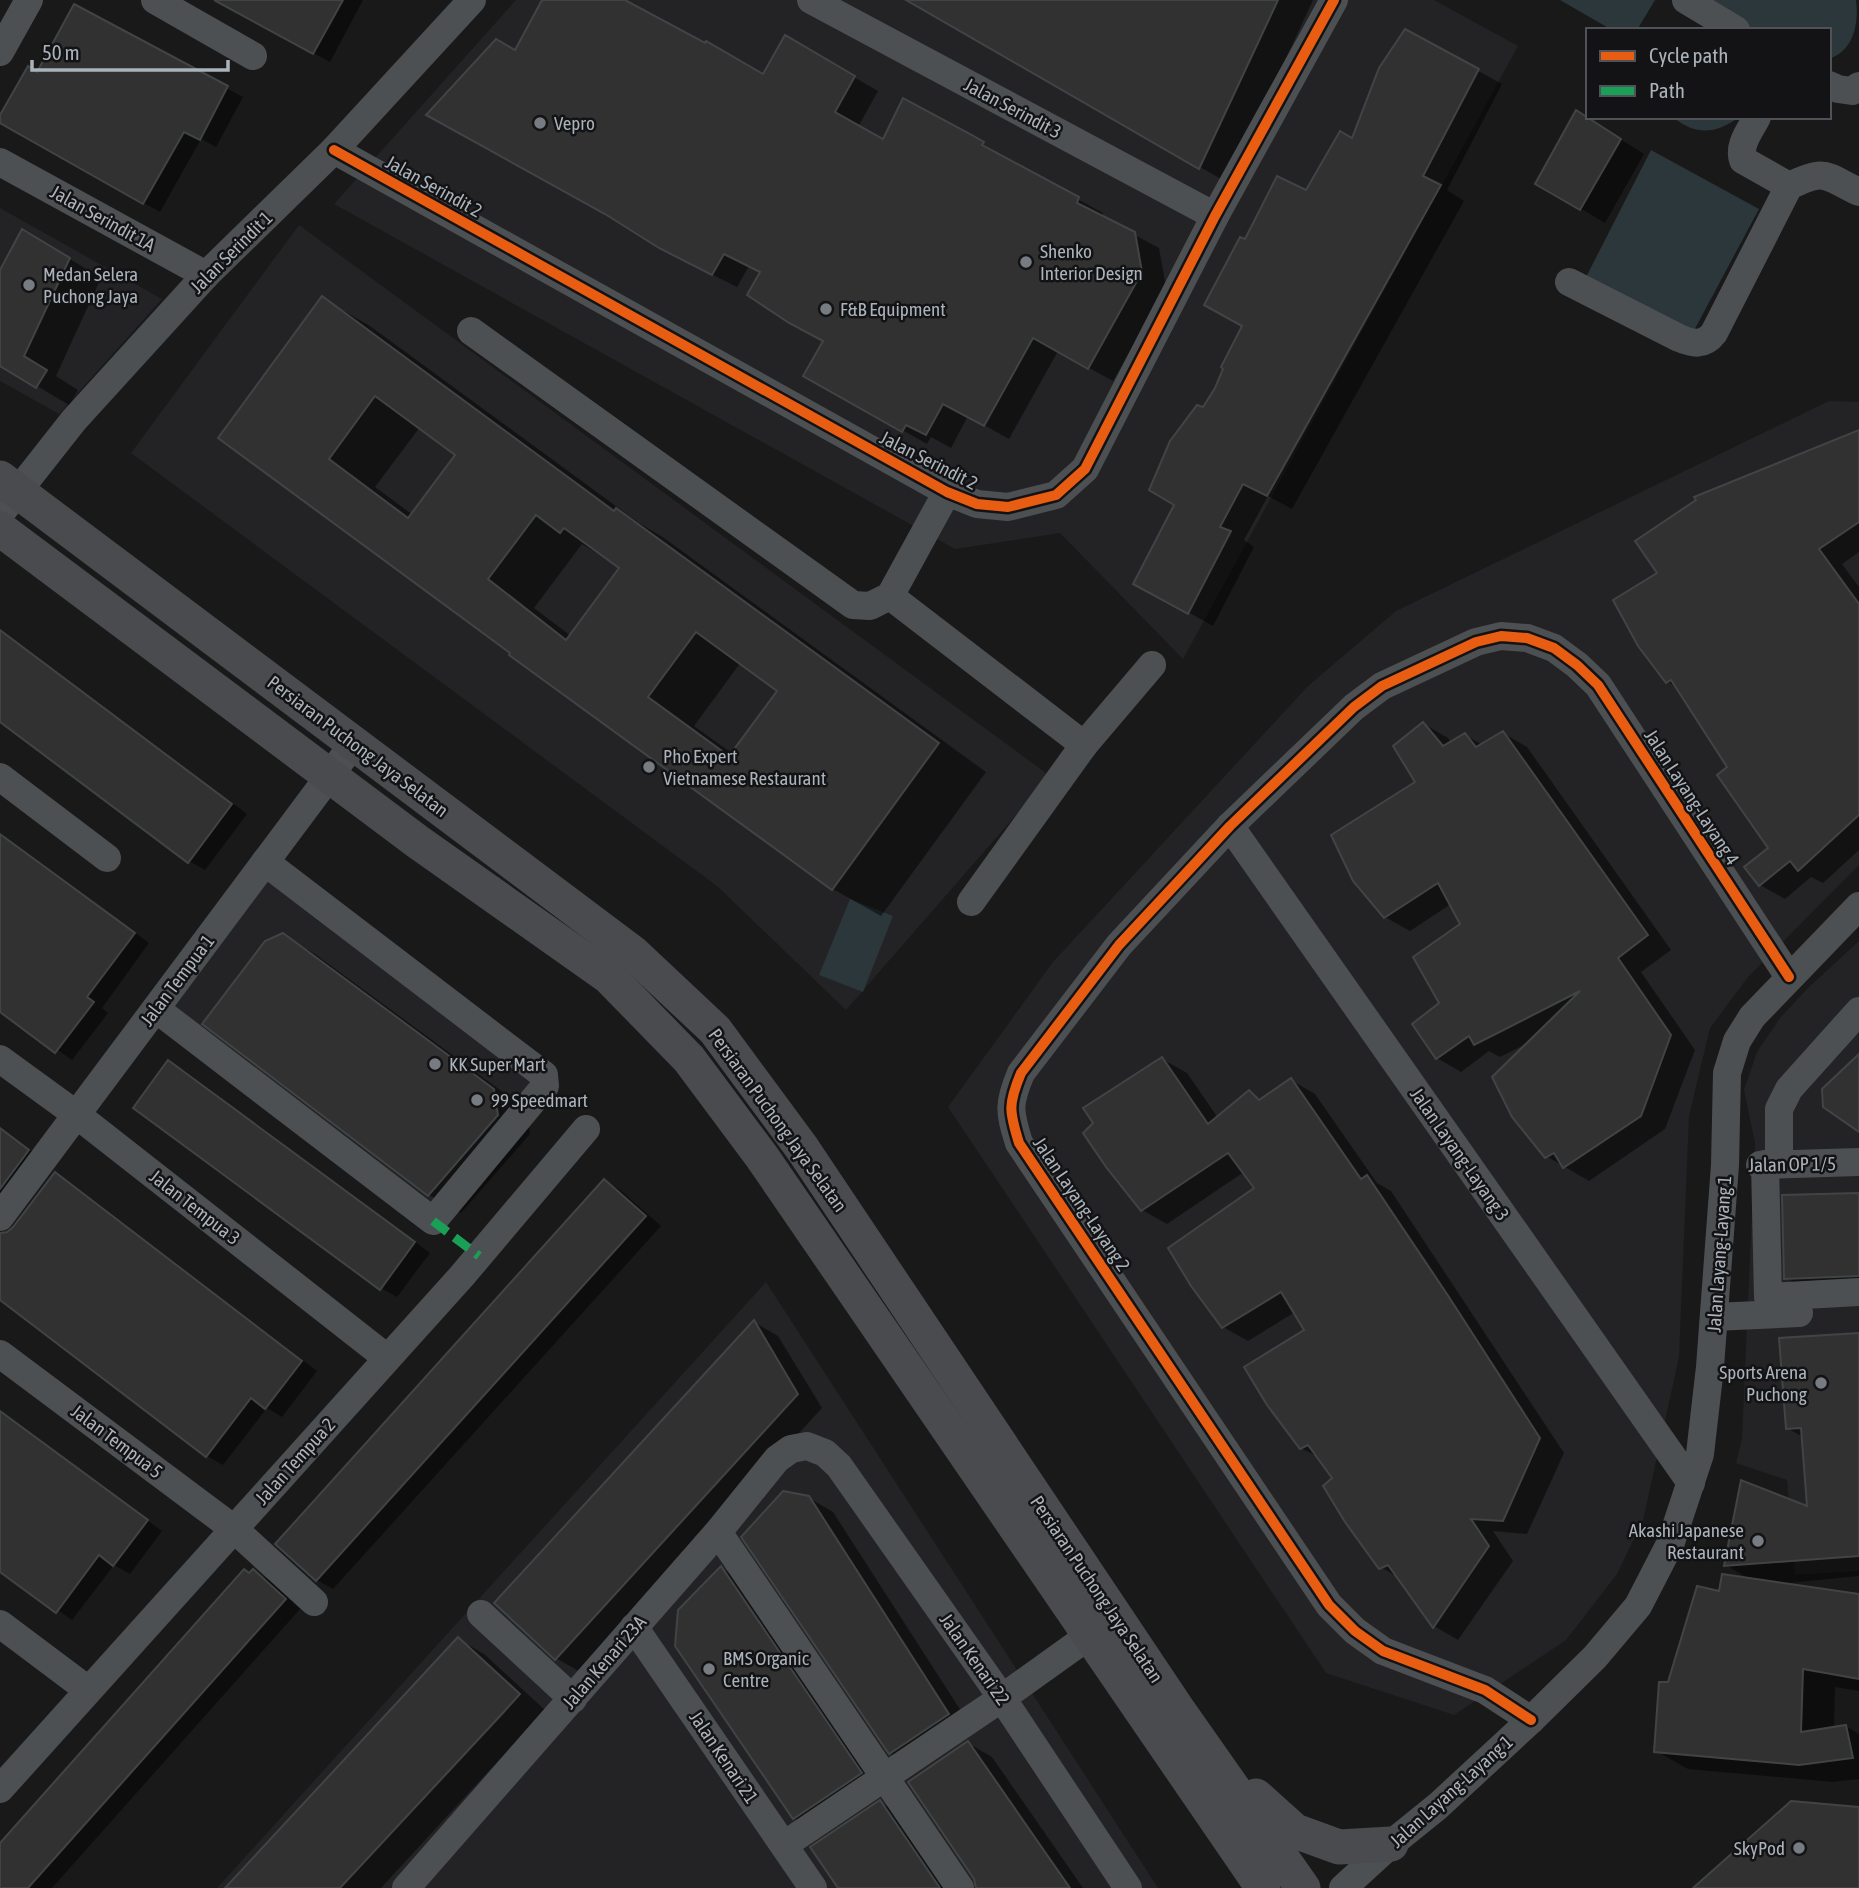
<svg xmlns="http://www.w3.org/2000/svg" width="1859" height="1888" font-family="'Asap Condensed',sans-serif">
	<rect width="100%" height="100%" fill="#191919"/>
	<g fill="#232325">
		<path d="M 516,0 L 1434,0 L 1518,46 L 1183,659 L 1060,533 L 955,549 L 334,204 Z"/>
		<path d="M 0,208 L 162,299 L 59,414 L 0,381 Z"/>
		<path d="M 299,225 L 1050,776 L 846,1010 L 717,886 L 131,453 Z"/>
		<path d="M 1829,401 L 1859,402 L 1859,865 L 1748,977 L 1710,1028 L 1689,1116 L 1679,1357 L 1643,1520 L 1617,1574 L 1566,1640 L 1454,1715 L 1326,1673 L 948,1107 L 1053,962 L 1308,686 L 1396,611 Z"/>
		<path d="M 267,876 L 536,1080 L 432,1212 L 166,1010 Z"/>
		<path d="M 1859,941 L 1859,1571 L 1795,1575 L 1787,1480 L 1736,1463 L 1742,1439 L 1755,1143 L 1744,1090 L 1757,1052 L 1780,1018 L 1807,989 Z"/>
		<path d="M 766,1282 L 1158,1888 L 217,1888 Z"/>
	</g>
	<g fill="#2b373b">
		<path d="M 1560,0 L 1655,0 L 1637,30 L 1612,30 Z"/>
		<path d="M 1697,0 L 1856,0 C 1859,23 1854,51 1829,59 L 1829,30 L 1747,30 Z"/>
		<path d="M 1673,117 L 1739,117 C 1717,134 1695,136 1673,117 Z"/>
		<path d="M 1651,150 L 1759,209 L 1690,338 L 1583,283 Z"/>
		<path d="M 850,899 L 893,916 L 863,992 L 819,975 Z"/>
	</g>
	<g fill="#0007" fill-rule="evenodd">
		<path d="M 216,0 L 363,0 L 330,62 Z"/>
		<path d="M 544,0 L 625,0 L 764,77 L 785,37 L 878,91 L 858,127 L 884,142 L 971,137 L 1007,158 L 1006,160 L 1103,213 L 1101,217 L 1159,248 L 1166,287 L 1113,381 L 1058,351 L 1009,439 L 968,416 L 951,448 L 931,437 L 927,444 L 806,375 L 825,341 L 762,273 L 749,266 L 737,287 L 685,261 L 516,52 Z"/>
		<path d="M 908,0 L 1313,0 L 1228,183 Z"/>
		<path d="M 74,6 L 243,97 L 216,147 L 201,139 L 160,212 L 0,122 L 38,74 Z"/>
		<path d="M 1406,31 L 1502,84 L 1447,190 L 1464,201 L 1292,509 L 1268,496 L 1244,540 L 1254,547 L 1213,626 L 1136,583 L 1176,504 L 1203,409 L 1216,388 L 1244,326 L 1245,241 L 1307,193 L 1353,140 Z"/>
		<path d="M 1601,127 L 1644,154 L 1605,223 L 1538,183 Z"/>
		<path d="M 55,250 L 101,278 L 56,376 L 78,390 L 69,405 L 0,364 L 0,273 Z"/>
		<path d="M 323,299 L 370,326 L 639,523 L 664,538 L 986,772 L 881,916 L 833,889 L 511,655 L 513,653 L 220,438 ZM 420,427 L 457,455 L 413,515 L 375,487 ZM 582,544 L 621,568 L 571,636 L 534,608 ZM 741,662 L 780,690 L 733,754 L 694,726 Z"/>
		<path d="M 1859,431 L 1859,552 L 1842,564 L 1859,587 L 1859,850 L 1823,883 L 1811,877 L 1785,899 L 1760,885 L 1747,867 L 1770,849 L 1729,768 L 1679,688 L 1668,682 L 1660,573 Z"/>
		<path d="M 0,629 L 247,814 L 205,870 L 189,861 L 0,720 Z"/>
		<path d="M 1424,724 L 1448,738 L 1451,743 L 1465,735 L 1483,745 L 1503,733 L 1527,747 L 1671,950 L 1641,972 L 1695,1050 L 1665,1129 L 1589,1181 L 1546,1156 L 1528,1043 L 1500,1057 L 1489,1051 L 1461,1072 L 1437,1058 L 1441,1004 L 1462,925 L 1451,904 L 1410,931 L 1385,917 L 1417,782 Z"/>
		<path d="M 0,833 L 149,943 L 102,1008 L 108,1013 L 72,1060 L 0,1009 Z"/>
		<path d="M 282,935 L 315,954 L 526,1109 L 530,1134 L 461,1213 L 429,1195 Z"/>
		<path d="M 1162,1059 L 1187,1073 L 1218,1118 L 1249,1093 L 1262,1100 L 1291,1080 L 1315,1094 L 1377,1183 L 1391,1191 L 1564,1453 L 1527,1534 L 1493,1531 L 1513,1561 L 1458,1640 L 1434,1626 L 1399,1578 L 1381,1567 L 1335,1478 L 1320,1458 L 1301,1448 L 1306,1331 L 1295,1312 L 1248,1341 L 1223,1327 L 1256,1188 L 1244,1172 L 1167,1224 L 1142,1210 Z"/>
		<path d="M 169,1062 L 185,1071 L 430,1253 L 397,1297 L 381,1288 Z"/>
		<path d="M 0,1128 L 44,1160 L 0,1221 Z"/>
		<path d="M 55,1174 L 71,1183 L 317,1371 L 282,1417 L 267,1408 L 223,1465 L 207,1456 L 0,1298 L 0,1233 L 14,1229 Z"/>
		<path d="M 605,1181 L 620,1190 L 661,1226 L 333,1589 L 317,1580 L 278,1544 Z"/>
		<path d="M 1859,1195 L 1859,1290 L 1810,1292 L 1786,1278 Z"/>
		<path d="M 754,1322 L 778,1336 L 822,1408 L 580,1672 L 556,1658 Z"/>
		<path d="M 1859,1335 L 1859,1576 L 1777,1584 L 1859,1595 L 1859,1691 L 1835,1687 L 1834,1728 L 1846,1726 L 1859,1734 L 1859,1779 L 1833,1782 L 1688,1769 L 1656,1751 L 1669,1684 L 1720,1593 L 1751,1580 L 1726,1565 L 1809,1508 L 1803,1437 L 1787,1428 Z"/>
		<path d="M 0,1410 L 162,1531 L 130,1574 L 114,1565 L 72,1620 L 0,1569 Z"/>
		<path d="M 809,1498 L 833,1512 L 972,1728 L 914,1767 L 890,1753 Z"/>
		<path d="M 721,1568 L 745,1582 L 885,1787 L 818,1832 L 794,1818 Z"/>
		<path d="M 253,1571 L 269,1580 L 300,1609 L 52,1888 L 0,1888 L 0,1846 Z"/>
		<path d="M 458,1639 L 484,1654 L 545,1710 L 381,1888 L 227,1888 Z"/>
		<path d="M 968,1743 L 992,1757 L 1083,1888 L 978,1888 Z"/>
		<path d="M 880,1802 L 904,1816 L 953,1888 L 840,1888 Z"/>
	</g>
	<g fill="#313131" stroke="#414445" stroke-width="2" fill-rule="evenodd">
		<path d="M 214,0 L 343,0 L 313,54 Z"/>
		<path d="M 542,0 L 625,0 L 705,43 L 706,41 L 763,74 L 785,35 L 855,76 L 835,112 L 883,139 L 903,98 L 972,135 L 984,142 L 982,145 L 1079,197 L 1077,203 L 1135,232 L 1142,272 L 1088,369 L 1033,338 L 984,426 L 943,404 L 926,435 L 906,425 L 902,432 L 803,376 L 823,341 L 789,323 L 747,295 L 760,272 L 724,254 L 712,275 L 659,248 L 605,214 L 426,115 L 496,39 L 515,50 Z"/>
		<path d="M 906,0 L 1278,0 L 1199,169 Z"/>
		<path d="M 74,4 L 228,86 L 200,140 L 184,132 L 143,204 L 0,123 L 0,115 L 28,66 L 37,72 Z"/>
		<path d="M 1405,29 L 1479,69 L 1423,176 L 1441,185 L 1267,496 L 1243,484 L 1220,527 L 1231,531 L 1188,614 L 1133,584 L 1174,505 L 1149,490 L 1170,441 L 1197,405 L 1203,407 L 1215,388 L 1223,369 L 1221,367 L 1242,326 L 1204,305 L 1240,237 L 1245,239 L 1277,176 L 1306,190 L 1340,131 L 1352,138 L 1379,68 Z"/>
		<path d="M 1576,110 L 1621,139 L 1580,210 L 1535,184 Z"/>
		<path d="M 22,229 L 70,258 L 24,356 L 47,370 L 36,388 L 0,366 L 0,270 Z"/>
		<path d="M 322,296 L 614,511 L 616,508 L 939,743 L 832,890 L 509,655 L 510,653 L 218,438 ZM 375,396 L 455,455 L 408,518 L 329,459 ZM 536,515 L 560,533 L 564,528 L 619,568 L 566,640 L 488,579 ZM 696,632 L 777,691 L 729,756 L 648,697 Z"/>
		<path d="M 1859,430 L 1859,522 L 1819,549 L 1859,604 L 1859,815 L 1798,871 L 1790,861 L 1759,886 L 1744,867 L 1768,848 L 1717,775 L 1727,767 L 1671,680 L 1666,683 L 1638,646 L 1613,600 L 1657,573 L 1635,541 L 1696,500 L 1694,497 Z"/>
		<path d="M 0,630 L 232,804 L 188,863 L 0,722 Z"/>
		<path d="M 1423,722 L 1443,746 L 1465,733 L 1476,747 L 1503,731 L 1648,935 L 1618,958 L 1671,1035 L 1641,1116 L 1563,1168 L 1554,1153 L 1545,1158 L 1512,1117 L 1492,1077 L 1580,991 L 1474,1045 L 1469,1036 L 1436,1059 L 1412,1024 L 1439,1003 L 1413,957 L 1460,924 L 1438,883 L 1384,918 L 1353,881 L 1331,835 L 1415,782 L 1393,746 Z"/>
		<path d="M 0,834 L 135,933 L 87,997 L 94,1002 L 55,1053 L 0,1012 Z"/>
		<path d="M 283,933 L 494,1089 L 498,1115 L 428,1196 L 202,1024 L 265,941 Z"/>
		<path d="M 1859,1054 L 1859,1132 L 1823,1107 L 1822,1089 Z"/>
		<path d="M 1162,1057 L 1208,1124 L 1249,1090 L 1259,1100 L 1291,1078 L 1361,1179 L 1367,1175 L 1447,1294 L 1540,1438 L 1503,1521 L 1471,1519 L 1489,1546 L 1433,1628 L 1388,1565 L 1379,1569 L 1345,1522 L 1323,1486 L 1332,1478 L 1308,1445 L 1300,1449 L 1267,1405 L 1244,1367 L 1304,1330 L 1281,1292 L 1222,1328 L 1191,1286 L 1168,1248 L 1254,1188 L 1228,1153 L 1141,1211 L 1106,1167 L 1083,1133 L 1093,1123 L 1083,1108 Z"/>
		<path d="M 168,1060 L 415,1242 L 380,1290 L 133,1108 Z"/>
		<path d="M 0,1128 L 29,1150 L 0,1189 Z"/>
		<path d="M 55,1172 L 302,1361 L 265,1409 L 251,1398 L 206,1457 L 0,1300 L 0,1233 L 7,1232 L 13,1227 Z"/>
		<path d="M 604,1179 L 646,1216 L 316,1581 L 275,1544 Z"/>
		<path d="M 1859,1193 L 1859,1276 L 1784,1279 L 1782,1195 Z"/>
		<path d="M 754,1320 L 798,1394 L 555,1660 L 494,1603 Z"/>
		<path d="M 1859,1333 L 1859,1556 L 1724,1566 L 1741,1480 L 1807,1506 L 1801,1428 L 1786,1429 L 1779,1338 Z"/>
		<path d="M 0,1411 L 148,1520 L 113,1566 L 99,1555 L 56,1613 L 0,1572 Z"/>
		<path d="M 783,1491 L 809,1496 L 949,1714 L 889,1754 L 741,1537 Z"/>
		<path d="M 721,1566 L 862,1773 L 793,1819 L 675,1646 L 678,1610 Z"/>
		<path d="M 244,1569 L 249,1573 L 253,1569 L 286,1599 L 28,1888 L 0,1888 L 0,1843 Z"/>
		<path d="M 1722,1574 L 1859,1594 L 1859,1679 L 1803,1669 L 1801,1732 L 1846,1725 L 1853,1758 L 1799,1765 L 1654,1752 L 1659,1682 L 1668,1682 L 1697,1586 L 1719,1591 Z"/>
		<path d="M 458,1637 L 520,1694 L 501,1715 L 340,1888 L 225,1888 Z"/>
		<path d="M 968,1741 L 1070,1888 L 976,1888 L 974,1879 L 908,1782 Z"/>
		<path d="M 880,1800 L 940,1888 L 838,1888 L 810,1847 Z"/>
		<path d="M 1791,1801 L 1859,1807 L 1859,1888 L 1693,1888 Z"/>
	</g>
	<g fill="none" stroke-linecap="round" stroke-linejoin="round">
		<g stroke="#4d5052" stroke-width="28">
			<path d="M 155,0 L 253,56"/>
			<path d="M 811,0 L 1215,216"/>
			<path d="M 1686,0 L 1736,30"/>
			<path d="M 0,52 L 29,0"/>
			<path d="M 1829,85 L 1838,89 L 1852,91 L 1859,86"/>
			<path d="M 1757,117 C 1750,131 1738,145 1743,160 L 1789,186"/>
			<path d="M 334,150 L 947,492 L 977,504 L 1008,507 L 1056,495 L 1085,469 L 1215,216 L 1334,0"/>
			<path d="M 0,162 L 206,275"/>
			<path d="M 1569,282 L 1679,338 C 1693,344 1704,346 1714,333 L 1789,186 C 1826,168 1824,175 1859,192"/>
			<path d="M 471,331 L 853,605 L 870,606 L 890,596 L 947,492"/>
			<path d="M 0,514 L 74,420 L 206,275 L 334,150 L 472,0"/>
			<path d="M 890,596 L 1084,745 L 971,902"/>
			<path d="M 1084,745 L 1152,665"/>
			<path d="M 0,777 L 107,858"/>
			<path d="M 1230,826 L 1691,1483"/>
			<path d="M 156,1009 L 433,1221 L 545,1086 L 544,1075 L 265,862"/>
			<path d="M 0,1059 L 77,1115 L 387,1358"/>
			<path d="M 1765,1164 L 1768,1297 L 1859,1292"/>
			<path d="M 1779,1164 L 1779,1109 L 1789,1089 L 1859,1011"/>
			<path d="M 1760,1165 L 1859,1162"/>
			<path d="M 0,1217 L 354,743"/>
			<path d="M 1714,1317 L 1799,1313"/>
			<path d="M 0,1354 L 234,1529 L 314,1602"/>
			<path d="M 718,1532 L 960,1888"/>
			<path d="M 481,1614 L 573,1699"/>
			<path d="M 0,1624 L 88,1690"/>
			<path d="M 634,1627 L 813,1888"/>
			<path d="M 1531,1720 L 1485,1690 L 1383,1651 L 1355,1631 L 1329,1605 L 1019,1143 C 1009,1111 1008,1104 1021,1073 L 1119,945 L 1230,826 L 1354,707 L 1382,686 L 1476,642 L 1501,636 L 1527,638 L 1554,648 L 1577,665 L 1598,685 L 1789,977"/>
			<path d="M 0,1789 L 461,1277 L 586,1129"/>
			<path d="M 784,1845 L 1002,1698 L 1090,1635"/>
			<path d="M 406,1888 L 718,1532 L 777,1459 L 791,1449 L 807,1446 L 825,1453 L 839,1466 L 1002,1698 L 1128,1888"/>
			<path d="M 1343,1888 L 1391,1844 L 1438,1806 L 1531,1720 L 1595,1657 L 1638,1606 L 1671,1542 L 1700,1454 L 1710,1367 L 1725,1165 L 1727,1073 L 1737,1041 L 1752,1017 L 1859,906"/>
		</g>
		<g stroke="#4a4b4e" stroke-width="35">
			<path d="M 0,478 L 633,953 L 715,1030 L 802,1148 L 1176,1707 L 1303,1888"/>
			<path d="M 0,529 L 418,842 L 609,977 L 689,1059 L 762,1157 L 1263,1888"/>
			<path d="M 1256,1796 L 1295,1831 L 1339,1847 L 1391,1844"/>
		</g>
		<path stroke="#1a9f57" stroke-width="9" stroke-dasharray="18 9" stroke-linecap="butt" d="M 433,1221 L 479,1256"/>
		<defs>
			<g id="cycleway">
				<path d="M 334,150 L 947,492 L 977,504 L 1008,507 L 1056,495 L 1085,469 L 1215,216 L 1334,0"/>
				<path d="M 1531,1720 L 1485,1690 L 1383,1651 L 1355,1631 L 1329,1605 L 1019,1143 C 1009,1111 1008,1104 1021,1073 L 1119,945 L 1230,826 L 1354,707 L 1382,686 L 1476,642 L 1501,636 L 1527,638 L 1554,648 L 1577,665 L 1598,685 L 1789,977"/>
			</g>
		</defs>
		<use href="#cycleway" stroke="#131315" stroke-width="15"/>
		<use href="#cycleway" stroke="#e95d12" stroke-width="10"/>
	</g>
	<g fill="#777c82" stroke="#131315" stroke-width="2.5">
		<circle cx="540" cy="123" r="7"/>
		<circle cx="1026" cy="262" r="7"/>
		<circle cx="29" cy="285" r="7"/>
		<circle cx="826" cy="309" r="7"/>
		<circle cx="649" cy="767" r="7"/>
		<circle cx="435" cy="1064" r="7"/>
		<circle cx="477" cy="1100" r="7"/>
		<circle cx="1821" cy="1383" r="7"/>
		<circle cx="1758" cy="1541" r="7"/>
		<circle cx="709" cy="1669" r="7"/>
		<circle cx="1799" cy="1848" r="7"/>
	</g>
	<g text-anchor="middle" stroke-width="5" stroke-linejoin="round" paint-order="stroke">
		<g font-size="19" fill="#aab2ba" stroke="#131315">
			<text transform="translate(1013 108) rotate(28)" y="7">Jalan Serindit 3</text>
			<text transform="translate(434 186) rotate(29)" y="7">Jalan Serindit 2</text>
			<text transform="translate(103 218) rotate(29)" y="7">Jalan Serindit 1A</text>
			<text transform="translate(231 252) rotate(-45)" y="7">Jalan Serindit 1</text>
			<text transform="translate(929 460) rotate(27)" y="7">Jalan Serindit 2</text>
			<text transform="translate(358 746) rotate(37)" y="7">Persiaran Puchong Jaya Selatan</text>
			<text transform="translate(1692 797) rotate(57)" y="7">Jalan Layang-Layang 4</text>
			<text transform="translate(177 980) rotate(-53)" y="7">Jalan Tempua 1</text>
			<text transform="translate(778 1120) rotate(54)" y="7">Persiaran Puchong Jaya Selatan</text>
			<text transform="translate(1460 1154) rotate(55)" y="7">Jalan Layang-Layang 3</text>
			<text transform="translate(1792 1164) rotate(-1)" y="7">Jalan OP 1/5</text>
			<text transform="translate(1082 1204) rotate(56)" y="7">Jalan Layang-Layang 2</text>
			<text transform="translate(195 1207) rotate(38)" y="7">Jalan Tempua 3</text>
			<text transform="translate(1719 1254) rotate(-86)" y="7">Jalan Layang-Layang 1</text>
			<text transform="translate(117 1441) rotate(37)" y="7">Jalan Tempua 5</text>
			<text transform="translate(295 1461) rotate(-48)" y="7">Jalan Tempua 2</text>
			<text transform="translate(1097 1589) rotate(56)" y="7">Persiaran Puchong Jaya Selatan</text>
			<text transform="translate(975 1659) rotate(55)" y="7">Jalan Kenari 22</text>
			<text transform="translate(604 1662) rotate(-49)" y="7">Jalan Kenari 23A</text>
			<text transform="translate(724 1757) rotate(56)" y="7">Jalan Kenari 21</text>
			<text transform="translate(1451 1791) rotate(-42)" y="7">Jalan Layang-Layang 1</text>
		</g>
		<g font-size="19" fill="#aab2ba" stroke="#131315" text-anchor="start">
			<text x="554" y="130">Vepro</text>
			<text x="1040" y="258">Shenko<tspan x="1040" dy="22">Interior Design</tspan></text>
			<text x="43" y="281">Medan Selera<tspan x="43" dy="22">Puchong Jaya</tspan></text>
			<text x="840" y="316">F&amp;B Equipment</text>
			<text x="663" y="763">Pho Expert<tspan x="663" dy="22">Vietnamese Restaurant</tspan></text>
			<text x="449" y="1071">KK Super Mart</text>
			<text x="491" y="1107">99 Speedmart</text>
			<text x="1807" y="1379" text-anchor="end">Sports Arena<tspan x="1807" dy="22">Puchong</tspan></text>
			<text x="1744" y="1537" text-anchor="end">Akashi Japanese<tspan x="1744" dy="22">Restaurant</tspan></text>
			<text x="723" y="1665">BMS Organic<tspan x="723" dy="22">Centre</tspan></text>
			<text x="1785" y="1855" text-anchor="end">SkyPod</text>
		</g>
	</g>
	<rect x="1586" y="28" width="245" height="91" fill="#131315" stroke="#4f5357" stroke-width="2"/>
	<rect x="1600" y="51" width="35" height="10" fill="#e95d12" stroke="#4f5357" stroke-width="2"/>
	<text x="1649" y="63" font-size="21" fill="#aab2ba">Cycle path</text>
	<rect x="1600" y="86" width="35" height="10" fill="#1a9f57" stroke="#4f5357" stroke-width="2"/>
	<text x="1649" y="98" font-size="21" fill="#aab2ba">Path</text>
	<path d="M32 60v10h196v-10" fill="none" stroke="#aab2ba" stroke-width="3.5"/>
	<text x="42" y="60" font-size="21" fill="#aab2ba" stroke="#131315" stroke-width="5" paint-order="stroke">50 m</text>
</svg>
